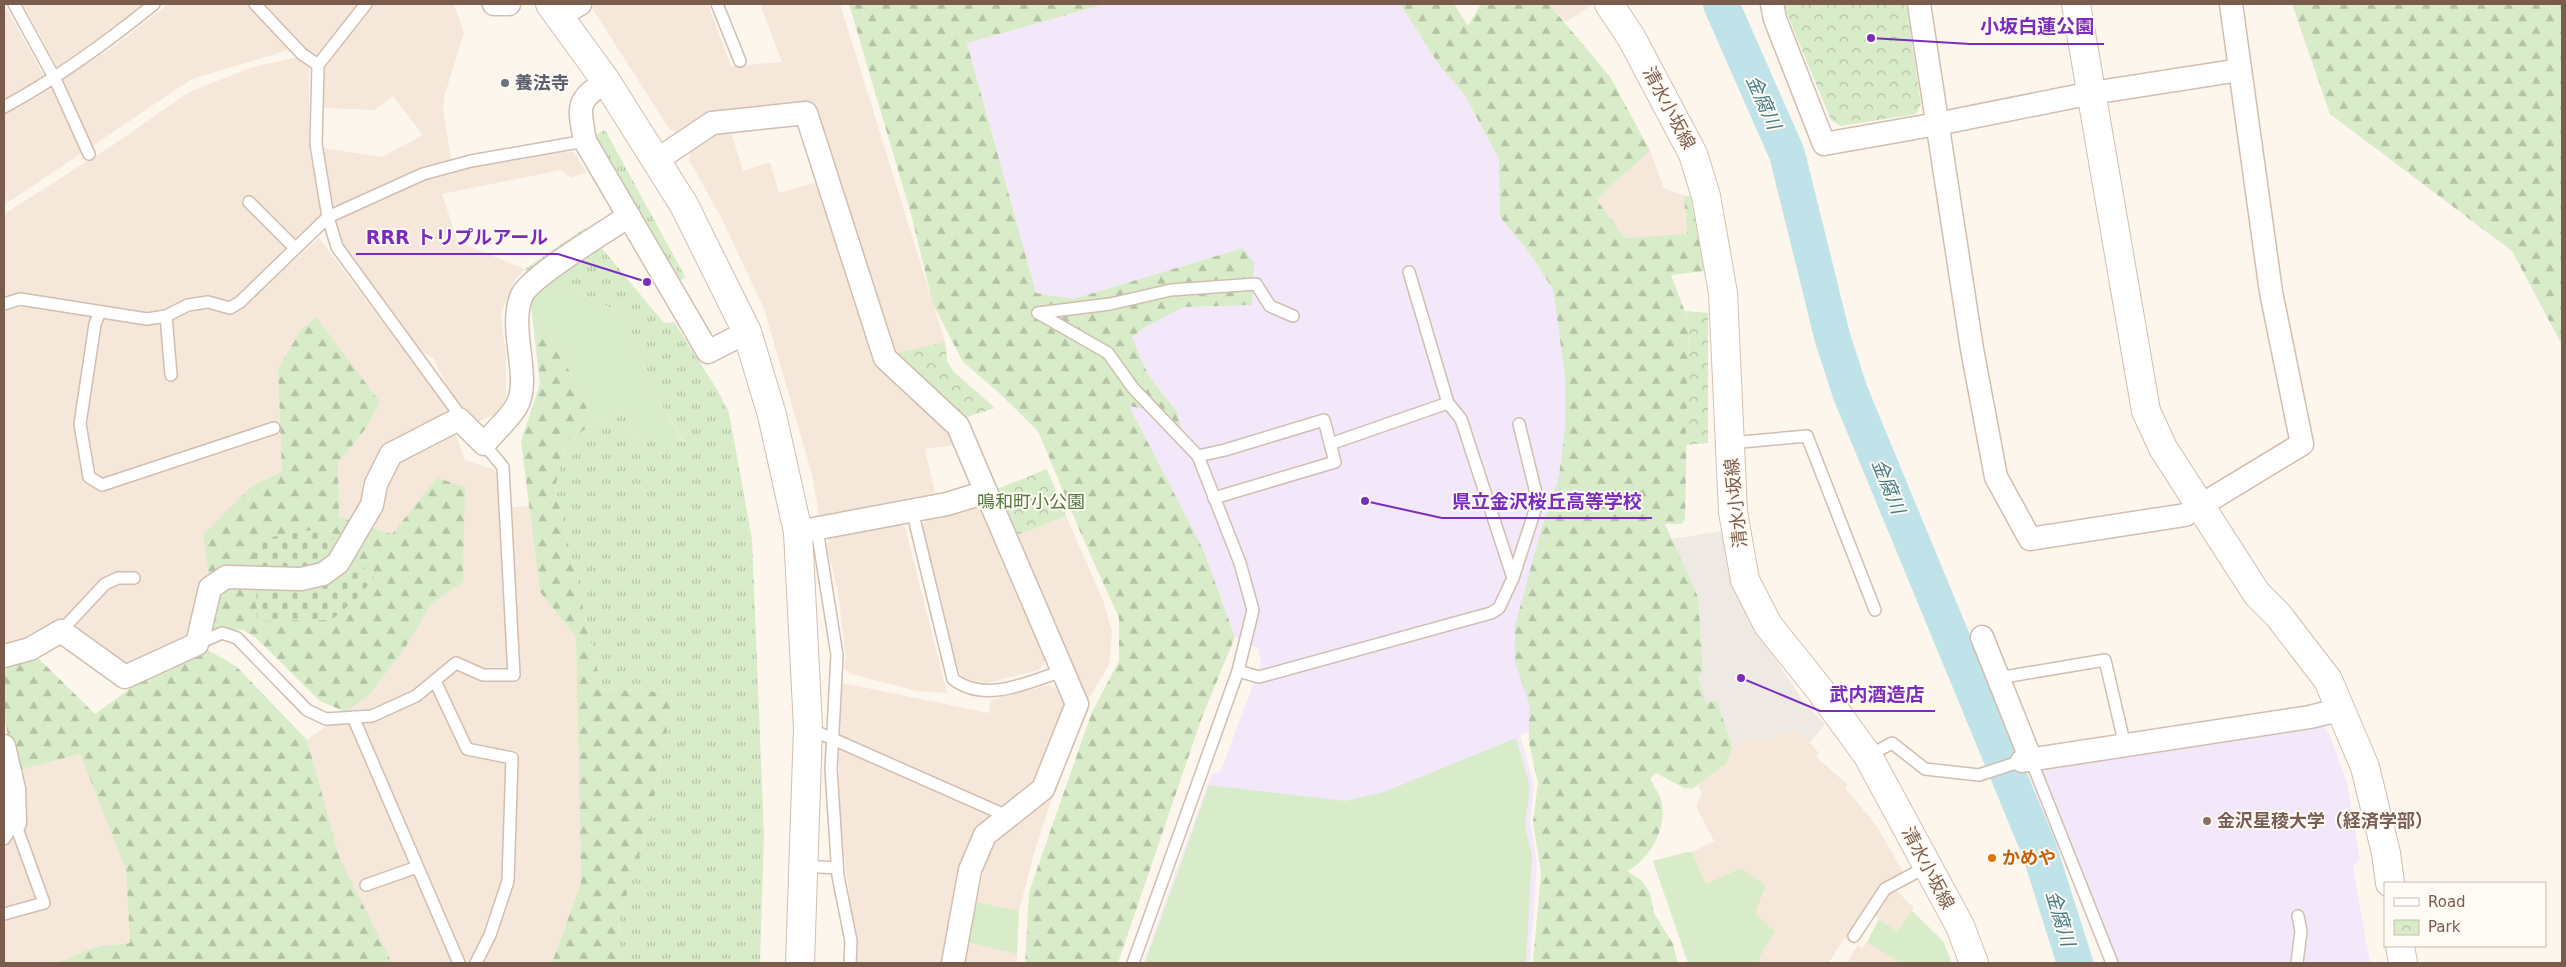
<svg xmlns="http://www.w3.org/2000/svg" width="2566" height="967" font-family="'DejaVu Sans','Noto Sans JP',sans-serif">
	<defs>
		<pattern id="grass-tufts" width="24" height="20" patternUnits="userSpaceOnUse" patternTransform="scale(1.25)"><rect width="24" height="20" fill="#d8ecc9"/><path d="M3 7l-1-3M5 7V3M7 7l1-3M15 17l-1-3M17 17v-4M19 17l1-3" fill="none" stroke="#b4c2a5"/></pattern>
		<pattern id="forest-firs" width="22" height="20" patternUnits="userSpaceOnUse" patternTransform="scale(1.25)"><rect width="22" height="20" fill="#d8ecc9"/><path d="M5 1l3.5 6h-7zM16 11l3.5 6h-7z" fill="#b4c2a5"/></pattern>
		<pattern id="cemetery-stones" width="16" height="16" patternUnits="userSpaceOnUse" patternTransform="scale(1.25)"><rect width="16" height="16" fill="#d8ecc9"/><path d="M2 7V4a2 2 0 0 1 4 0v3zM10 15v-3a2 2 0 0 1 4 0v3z" fill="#b4c2a5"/></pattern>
		<pattern id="park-crowns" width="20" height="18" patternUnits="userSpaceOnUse" patternTransform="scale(1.25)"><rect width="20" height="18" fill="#d8ecc9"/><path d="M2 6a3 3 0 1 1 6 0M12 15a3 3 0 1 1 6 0" fill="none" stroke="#b4c2a5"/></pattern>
	</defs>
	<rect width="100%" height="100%" fill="#fdf6ec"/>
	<g fill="#f5e8da">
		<path d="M 4,4 L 44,76 L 4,100 Z"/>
		<path d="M 23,4 L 147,4 L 57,67 Z"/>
		<path d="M 168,4 L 248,4 L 269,21 L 292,49 L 192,79 L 4,205 L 4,114 L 33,99 L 113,47 Z"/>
		<path d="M 264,4 L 357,4 L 345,26 L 323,55 L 318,56 L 309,53 Z"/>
		<path d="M 370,4 L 454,4 L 464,33 L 444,97 L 443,109 L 451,160 L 402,178 L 337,210 L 331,208 L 322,148 L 382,157 L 423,135 L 393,96 L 374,110 L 323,108 L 322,68 Z"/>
		<path d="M 708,4 L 731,66 L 782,62 L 760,4 L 840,4 L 945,342 L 891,354 L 813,105 L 684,134 L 670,130 L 590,5 Z"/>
		<path d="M 1549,4 L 1593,4 L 1566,22 Z"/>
		<path d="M 298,57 L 309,64 L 309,149 L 323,214 L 232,304 L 179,306 L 137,316 L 4,300 L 4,214 L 116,143 L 189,92 L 253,67 Z"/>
		<path d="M 731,132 L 743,171 L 770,162 L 779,193 L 818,182 L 876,365 L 949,430 L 953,445 L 925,449 L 935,493 L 820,520 L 812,474 L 764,309 L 722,219 L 689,160 L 691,147 L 714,135 Z"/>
		<path d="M 1650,151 L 1664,188 L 1684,196 L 1687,234 L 1625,238 L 1596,199 Z"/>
		<path d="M 574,152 L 586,172 L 571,178 L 561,170 L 442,194 L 458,242 L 525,269 L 515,280 L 501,313 L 506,357 L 506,398 L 497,413 L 475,423 L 464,418 L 433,358 L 416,348 L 340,241 L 334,220 L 443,172 L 536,153 Z"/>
		<path d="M 319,238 L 453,415 L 383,459 L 352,521 L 339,517 L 338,463 L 366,428 L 350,365 L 315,317 L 278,369 L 282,473 L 252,486 L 209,576 L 191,639 L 123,666 L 55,625 L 27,640 L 4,646 L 4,311 L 26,306 L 159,323 L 197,310 L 236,310 L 259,292 Z"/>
		<path d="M 453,428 L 465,460 L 495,470 L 501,508 L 529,506 L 540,592 L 576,637 L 581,883 L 552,963 L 392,963 L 340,859 L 307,740 L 370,694 L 405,648 L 431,604 L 463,582 L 437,478 L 392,534 L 374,528 L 395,469 L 401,458 Z"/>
		<path d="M 974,506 L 985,513 L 1047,658 L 1039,670 L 987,683 L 965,680 L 959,672 L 920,529 L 929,516 Z"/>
		<path d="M 1066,516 L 1104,603 L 1112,632 L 1109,665 L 1086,703 L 1016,536 Z"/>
		<path d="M 894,521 L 905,527 L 947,693 L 917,691 L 851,674 L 843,667 L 846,658 L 838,592 L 827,546 L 830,537 Z"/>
		<path d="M 842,683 L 989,713 L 991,700 L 1049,685 L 1062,693 L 1064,701 L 1057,728 L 1041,774 L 1028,789 L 1002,809 L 837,734 Z"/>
		<path d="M 1797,730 L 1819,753 L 1816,757 L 1848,785 L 1845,788 L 1876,825 L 1904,873 L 1890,884 L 1914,908 L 1897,931 L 1874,915 L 1855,945 L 1844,938 L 1829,963 L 1759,963 L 1760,956 L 1775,932 L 1755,913 L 1741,868 L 1706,884 L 1692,852 L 1714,841 L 1696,806 L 1702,793 L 1698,785 L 1727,763 L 1732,747 L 1755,736 L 1763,740 Z"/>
		<path d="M 839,748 L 995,819 L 946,963 L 852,963 L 851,909 L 839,816 Z"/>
		<path d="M 80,754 L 126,870 L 130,943 L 95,947 L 56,963 L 4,963 L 4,773 Z"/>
		<path d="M 1052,798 L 1034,853 L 1019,911 L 977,902 L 987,854 L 995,839 Z"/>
		<path d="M 967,942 L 1017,954 L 1017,963 L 963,963 Z"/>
		<path d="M 1867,942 L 1900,963 L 1847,963 L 1858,945 L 1862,949 Z"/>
	</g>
	<path fill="#efe9e4" d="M 1723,531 L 1746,615 L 1804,702 L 1825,724 L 1809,744 L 1796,730 L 1763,740 L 1755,736 L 1732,747 L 1717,700 L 1706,703 L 1698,677 L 1703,672 L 1699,637 L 1672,539 Z"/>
	<g fill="#f3e8fa">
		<path d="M 1106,4 L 1400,4 L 1439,65 L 1464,94 L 1499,159 L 1500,217 L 1528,251 L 1553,289 L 1565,376 L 1565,426 L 1559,476 L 1542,527 L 1530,573 L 1515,662 L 1529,704 L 1529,732 L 1520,735 L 1534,785 L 1530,820 L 1537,863 L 1530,963 L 1143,963 L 1211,775 L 1221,770 L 1261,663 L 1259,649 L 1235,637 L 1203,549 L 1129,406 L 1155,411 L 1180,427 L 1177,412 L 1147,373 L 1132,337 L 1145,327 L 1184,307 L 1252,305 L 1243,248 L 1073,299 L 1036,293 L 967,43 Z"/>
		<path d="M 2322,725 L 2329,733 L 2347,783 L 2360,859 L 2353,867 L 2370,963 L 2117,963 L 2041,768 Z"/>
	</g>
	<g fill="url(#grass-tufts)">
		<path d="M 605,130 L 686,278 L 678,281 L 606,167 L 595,135 Z"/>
		<path d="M 585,228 L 664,323 L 674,322 L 718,391 L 729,413 L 752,539 L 764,835 L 760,963 L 618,963 L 620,916 L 649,825 L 673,693 L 602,689 L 555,488 L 566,443 L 594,423 L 625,411 L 634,439 L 683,441 L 650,385 L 626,315 L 525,269 Z"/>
	</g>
	<g fill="url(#forest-firs)">
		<path d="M 849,4 L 1106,4 L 967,43 L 1036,293 L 1073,299 L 1243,248 L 1254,263 L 1252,305 L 1184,307 L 1145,327 L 1132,337 L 1147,373 L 1177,412 L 1181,428 L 1155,411 L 1129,406 L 1203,549 L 1235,637 L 1202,717 L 1118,963 L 1025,963 L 1029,892 L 1092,712 L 1119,661 L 1119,618 L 1082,536 L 1038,431 L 997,391 L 963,362 L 933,304 L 911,214 Z"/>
		<path d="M 1400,4 L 1454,4 L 1468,26 L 1481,4 L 1549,4 L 1611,78 L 1650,151 L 1596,199 L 1625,238 L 1687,234 L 1684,196 L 1690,196 L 1692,204 L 1705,271 L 1671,275 L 1689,322 L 1685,519 L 1682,524 L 1665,524 L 1698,597 L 1703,672 L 1698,677 L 1706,703 L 1717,700 L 1732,747 L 1727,763 L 1692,789 L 1684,788 L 1656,773 L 1650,779 C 1654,786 1661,796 1662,804 C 1666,830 1650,859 1627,871 L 1641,880 L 1650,893 L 1654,913 L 1673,944 L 1678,963 L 1533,963 L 1541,873 L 1533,822 L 1538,783 L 1529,743 L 1529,704 L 1515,662 L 1515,626 L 1542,527 L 1559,476 L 1565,426 L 1565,376 L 1553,289 L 1528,251 L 1500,217 L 1499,159 L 1464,94 L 1439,65 Z"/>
		<path d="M 2292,4 L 2562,4 L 2562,345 L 2512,251 L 2330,114 Z"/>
		<path d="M 532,314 L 558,347 L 594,423 L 566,443 L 555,488 L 602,689 L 673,693 L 649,825 L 620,916 L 618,963 L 552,963 L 581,883 L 576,637 L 540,592 L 521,441 L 540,384 Z"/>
		<path d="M 316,317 L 380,402 L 366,428 L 338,463 L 339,517 L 392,534 L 437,478 L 465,487 L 463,582 L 431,604 L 405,648 L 370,694 L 346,712 L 320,701 L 255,637 L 243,630 L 192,631 L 198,589 L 209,576 L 203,535 L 252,486 L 282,472 L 278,369 L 301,330 Z"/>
		<path d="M 206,649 L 236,666 L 307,740 L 340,859 L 392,963 L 56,963 L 95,947 L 130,943 L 126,870 L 80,754 L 15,771 L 4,716 L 4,665 L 36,656 L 95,714 L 135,685 Z"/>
	</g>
	<path fill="url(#cemetery-stones)" d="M 323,528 L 374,578 L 354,601 L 331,620 L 257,621 L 255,540 Z"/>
	<g fill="url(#park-crowns)">
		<path d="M 1783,4 L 1906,4 L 1921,104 L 1916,114 L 1841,126 L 1831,120 Z"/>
		<path d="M 1685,311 L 1708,313 L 1708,443 L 1686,445 L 1689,322 Z"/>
		<path d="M 945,342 L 947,361 L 954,372 L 995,408 L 964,418 L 891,354 Z"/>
		<path d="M 1047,469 L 1066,516 L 1016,536 L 997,489 Z"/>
	</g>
	<g fill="#d8ecc9">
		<path d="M 525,269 L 626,315 L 650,385 L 683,442 L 634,439 L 625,411 L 594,423 L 558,347 L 532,314 Z"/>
		<path d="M 1516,738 L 1530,787 L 1525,827 L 1532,856 L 1526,963 L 1145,963 L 1209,785 L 1345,801 L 1384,792 Z"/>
		<path d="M 1687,852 L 1692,852 L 1706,884 L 1741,868 L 1766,885 L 1755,913 L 1775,932 L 1760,956 L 1759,963 L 1688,963 L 1653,861 Z"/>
		<path d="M 977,902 L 1019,911 L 1017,954 L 967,942 Z"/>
		<path d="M 1912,911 L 1943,941 L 1952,963 L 1900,963 L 1867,942 L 1879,919 L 1897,931 Z"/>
	</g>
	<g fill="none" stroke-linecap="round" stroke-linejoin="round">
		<path stroke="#bfe3e8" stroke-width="36" d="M 1721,4 L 1787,154 L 1832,336 L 1850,392 L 2039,849 L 2075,963"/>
		<defs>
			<g id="service">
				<path d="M 14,4 L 55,79 L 89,154"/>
				<path d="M 255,4 L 302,54 L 318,65"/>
				<path d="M 366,4 L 318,65 L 316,144 L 328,217 L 337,247 L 456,410 L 459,419"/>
				<path d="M 717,4 L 740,61"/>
				<path d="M 4,107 C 58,78 106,43 154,4"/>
				<path d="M 249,202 L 295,248"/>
				<path d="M 1409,272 L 1448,403 L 1461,419 L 1513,578"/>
				<path d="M 4,304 L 20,299 L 147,319 L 166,316 L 188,305 L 208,302 L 230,308 L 240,302 L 328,217 L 423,174 L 471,161 L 585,141"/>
				<path d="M 100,312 L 95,324 L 80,424 L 89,477 L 102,485 L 274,428"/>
				<path d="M 1038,313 L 1108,353 L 1133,388 L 1198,456 L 1240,563 L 1253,610 L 1238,671 L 1133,963"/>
				<path d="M 1038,313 L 1110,304 L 1171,290 L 1256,284 L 1270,306 L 1293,316"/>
				<path d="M 166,316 L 171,375"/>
				<path d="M 1730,443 L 1807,436 L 1875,610"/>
				<path d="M 1330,444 L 1448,403"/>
				<path d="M 1198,456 L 1225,450 L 1324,420 L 1335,462 L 1214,498"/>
				<path d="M 912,510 L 953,679 C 985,704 1029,682 1062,671"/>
				<path d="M 817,529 L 837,655 L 831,769 L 838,876 L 851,941 L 850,963"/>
				<path d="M 61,631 L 105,584 L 118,578 L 134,578"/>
				<path d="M 197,644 L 222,633 L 237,638 L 307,710 L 326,719 L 372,716 L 416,696 L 456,663 L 483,675 L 514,675 L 503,467 L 484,444"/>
				<path d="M 1238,671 L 1259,677 L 1491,613 L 1499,608 L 1513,578 L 1538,501 L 1519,424"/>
				<path d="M 1998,678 L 2105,660 L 2125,746"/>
				<path d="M 435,681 L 467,749 L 512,758 L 508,881 L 490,935 L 476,963"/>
				<path d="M 353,717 L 459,963"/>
				<path d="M 808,728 L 1007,816"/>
				<path d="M 1868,756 L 1892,743 L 1925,769 L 1979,775 L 2022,761"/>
				<path d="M 2031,760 L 2112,963"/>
				<path d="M 4,839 L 15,823"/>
				<path d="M 803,866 L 837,868"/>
				<path d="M 366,885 L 417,867"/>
				<path d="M 4,914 L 44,903 L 15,823"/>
				<path d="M 1854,936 L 1885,889 L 1928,866"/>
				<path d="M 2297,963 L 2301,931 L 2298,916"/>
			</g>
			<g id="minor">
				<path d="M 494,4 L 509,4"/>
				<path d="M 1772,4 L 1775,19 L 1824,144 L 1937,124 L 2092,93 L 2240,70"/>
				<path d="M 1919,4 L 1972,349 L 1996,477 L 2030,539 L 2185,515 L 2302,444 L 2271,292 L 2231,4"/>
				<path d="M 559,16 L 580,4"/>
				<path d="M 606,81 C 575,102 579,106 585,141 L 708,352 L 747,332"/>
				<path d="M 657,160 L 712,123 L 806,113 L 885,358 L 958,426 L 986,492"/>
				<path d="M 798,532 L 947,504 L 986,492 L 1077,704 L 1043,789 L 985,835 L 970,870 L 953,963"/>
				<path d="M 1982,637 L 2031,760"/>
				<path d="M 4,656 L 30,649 L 61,631 L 125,677 L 197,644 L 210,588 L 226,577 L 301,579 L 323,574 L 338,563 L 372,505 L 376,484 L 391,454 L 459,419 L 484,444 C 494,432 508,420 516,407 C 533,380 507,328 522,295 C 531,276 608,230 629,216"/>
				<path d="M 4,746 L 14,789 L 15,823"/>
				<path d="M 2022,761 L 2310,717 L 2342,709"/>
			</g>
			<g id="tertiary">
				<path d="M 550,4 L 606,81 L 684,205 L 747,332 L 772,415 L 798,532 L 808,728 L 800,963"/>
				<path d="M 2076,4 L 2146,411 L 2163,448 L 2257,594 L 2278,615 L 2328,680 L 2365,767 L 2386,853 L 2390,883"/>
				<path d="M 2400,946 L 2403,963"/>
			</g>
			<path id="secondary" d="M 1609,4 L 1631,37 L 1693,154 L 1706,196 L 1723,293 L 1733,512 L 1745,580 L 1768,625 L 1820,690 L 1868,756 L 1960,926 L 1974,963"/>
		</defs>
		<use href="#service" stroke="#d1beb0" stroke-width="14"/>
		<use href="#minor" stroke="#d1beb0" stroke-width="25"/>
		<use href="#tertiary" stroke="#d1beb0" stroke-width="30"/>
		<use href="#secondary" stroke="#d6c0b0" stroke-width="30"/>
		<use href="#service" stroke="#fff" stroke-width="11"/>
		<use href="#minor" stroke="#fff" stroke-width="22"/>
		<use href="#tertiary" stroke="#fff" stroke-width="28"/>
		<use href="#secondary" stroke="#fff" stroke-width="28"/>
	</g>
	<circle fill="#6b7280" stroke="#fffaf3" stroke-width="2" cx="505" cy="83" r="5"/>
	<circle fill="#8d6e63" stroke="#fffaf3" stroke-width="2" cx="2207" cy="821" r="5"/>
	<circle fill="#e8710a" stroke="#fffaf3" stroke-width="2" cx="1992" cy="858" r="5"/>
	<g text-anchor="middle" stroke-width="4" stroke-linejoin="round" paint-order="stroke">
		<g font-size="18" font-weight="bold" fill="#5b616d" stroke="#fffaf3" text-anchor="start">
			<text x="515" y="89">養法寺</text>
		</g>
		<g font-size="18" fill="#7a5c4d" stroke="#fffaf3">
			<text transform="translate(1669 108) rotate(62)" y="6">清水小坂線</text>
			<text transform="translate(1736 503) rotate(-96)" y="6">清水小坂線</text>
			<text transform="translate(1928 868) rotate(62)" y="6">清水小坂線</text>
		</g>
		<g font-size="18" fill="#537a41" stroke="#fffaf3">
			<text x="1031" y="508">鳴和町小公園</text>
		</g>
		<g font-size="18" font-weight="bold" fill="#785e54" stroke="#fffaf3" text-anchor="start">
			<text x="2217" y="827">金沢星稜大学（経済学部）</text>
		</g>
		<g font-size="18" font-weight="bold" fill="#c56008" stroke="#fffaf3" text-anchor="start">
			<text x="2002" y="864">かめや</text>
		</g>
		<g font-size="19" font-style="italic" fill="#437c86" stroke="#fffaf3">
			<text transform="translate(1764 102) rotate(66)" y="7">金腐川</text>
			<text transform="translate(1889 486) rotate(68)" y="7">金腐川</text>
			<text transform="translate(2061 918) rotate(73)" y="7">金腐川</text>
		</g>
	</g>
	<path fill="none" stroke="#7b2cbf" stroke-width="2" d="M1871 38L1970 44H2104M647 282L558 254H356M1365 501L1442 518H1652M1741 678L1820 711H1935"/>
	<g fill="#7b2cbf" stroke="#fffaf3" stroke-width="2">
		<circle cx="1871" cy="38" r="5"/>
		<circle cx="647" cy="282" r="5"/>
		<circle cx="1365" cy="501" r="5"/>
		<circle cx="1741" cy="678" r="5"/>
	</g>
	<g font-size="19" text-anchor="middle" font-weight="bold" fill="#7b2cbf" stroke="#fffaf3" stroke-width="4" stroke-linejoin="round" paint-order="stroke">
		<text x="2037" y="33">小坂白蓮公園</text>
		<text x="457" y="244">RRR トリプルアール</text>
		<text x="1547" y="508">県立金沢桜丘高等学校</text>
		<text x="1877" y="701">武内酒造店</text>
	</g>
	<rect width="2566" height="967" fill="none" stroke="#7a5c4d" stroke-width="10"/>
	<rect x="2384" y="882" width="162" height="65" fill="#fffaf3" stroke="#cabbb1"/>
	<rect x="2394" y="898" width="25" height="8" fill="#ffffff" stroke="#cabbb1"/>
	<text x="2428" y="907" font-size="15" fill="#7a5c4d">Road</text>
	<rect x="2394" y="920" width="25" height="15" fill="url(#park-crowns)" stroke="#cabbb1"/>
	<text x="2428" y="932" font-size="15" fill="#7a5c4d">Park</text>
</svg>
